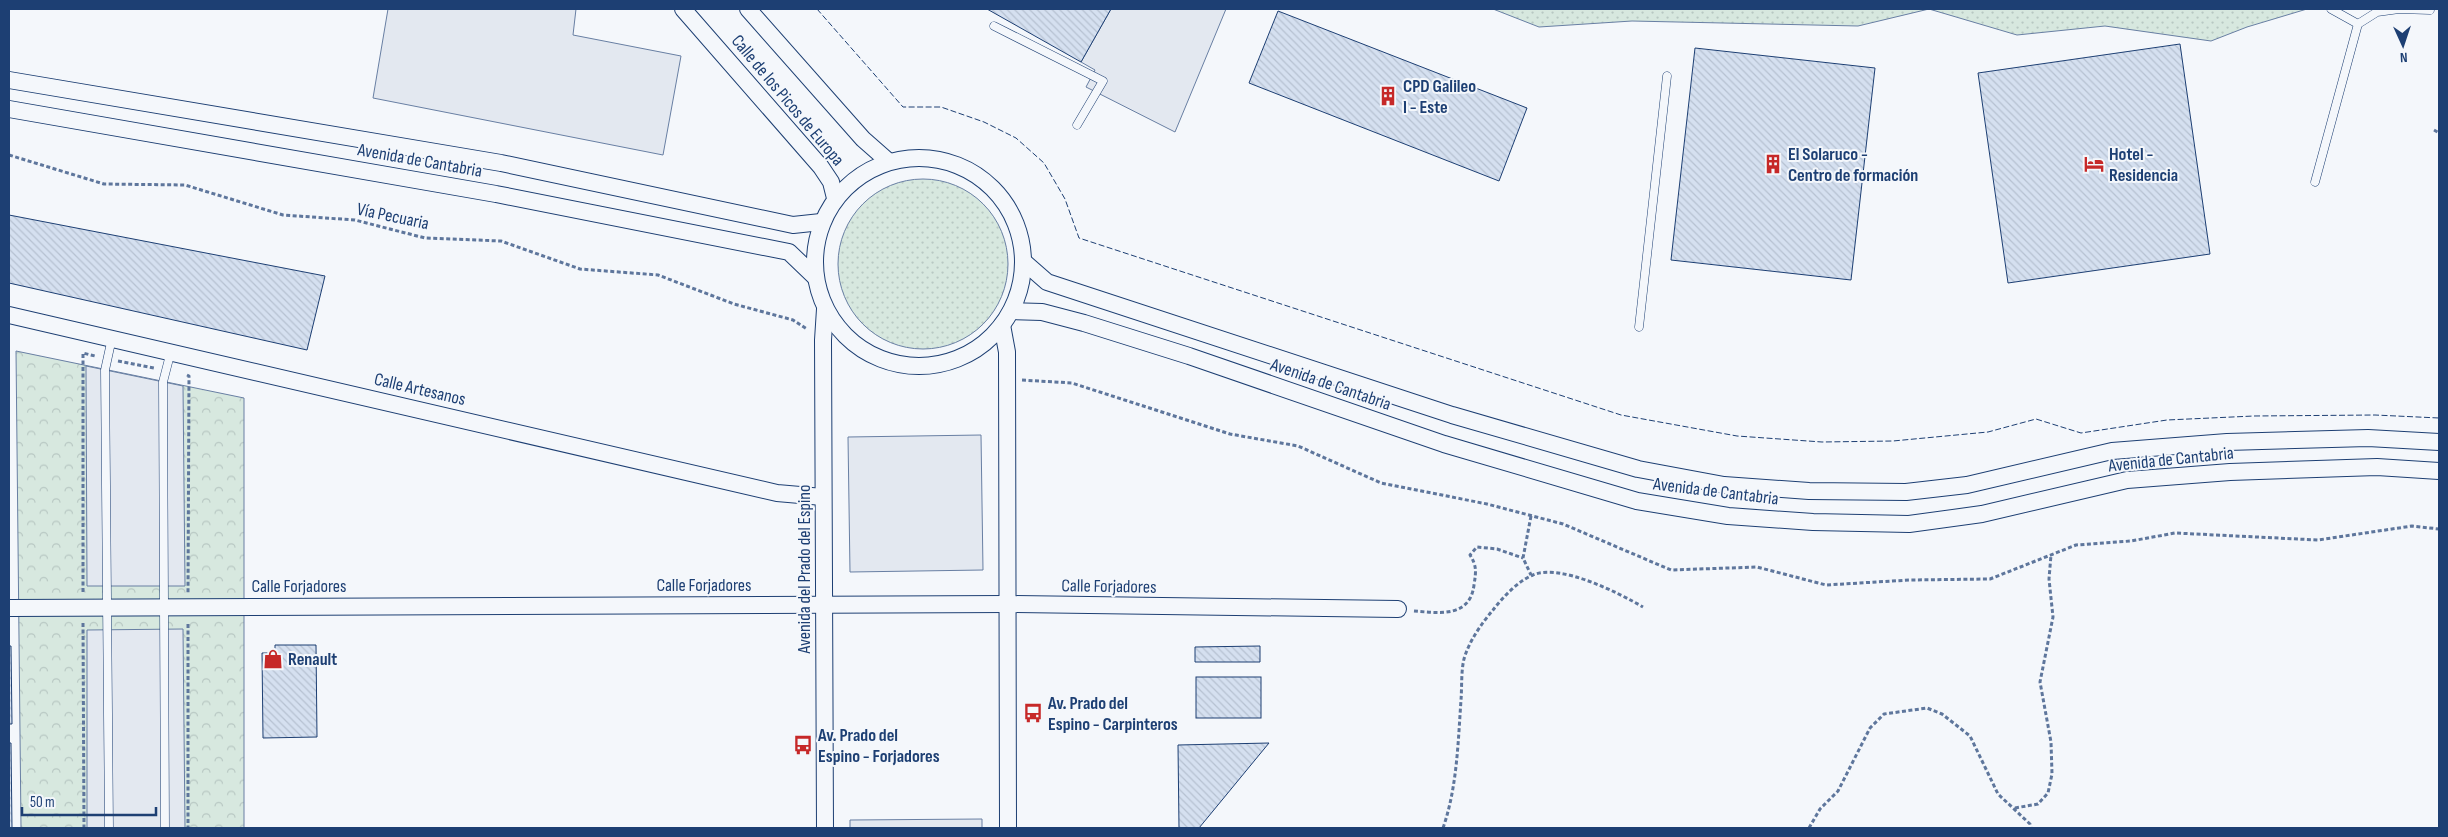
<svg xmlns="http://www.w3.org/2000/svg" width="2448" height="837" font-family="'Sofia Sans Condensed',sans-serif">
	<defs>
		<pattern id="grass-dots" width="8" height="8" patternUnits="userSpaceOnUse" patternTransform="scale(1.25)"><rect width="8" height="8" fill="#d7e8df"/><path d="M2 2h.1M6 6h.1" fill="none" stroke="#b8c8c3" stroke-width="1.8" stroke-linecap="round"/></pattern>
		<pattern id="park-crowns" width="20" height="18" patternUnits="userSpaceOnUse" patternTransform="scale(1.25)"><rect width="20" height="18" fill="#d7e8df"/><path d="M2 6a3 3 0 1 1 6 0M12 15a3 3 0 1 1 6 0" fill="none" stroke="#b8c8c3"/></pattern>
		<pattern id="building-back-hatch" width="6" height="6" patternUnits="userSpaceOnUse" patternTransform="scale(1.25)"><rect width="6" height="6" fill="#d5e0f0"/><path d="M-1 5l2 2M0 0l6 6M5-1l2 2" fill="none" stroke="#b6c1d1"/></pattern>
	</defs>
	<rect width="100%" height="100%" fill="#f4f7fb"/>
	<g fill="url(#grass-dots)" stroke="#687fa3">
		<path d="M 1493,9 L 2325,9 L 2307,9 L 2247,27 L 2211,41 L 2105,26 L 2017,35 L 1929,9 L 1858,26 L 1632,21 L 1539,27 Z"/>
		<circle cx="923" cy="264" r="85"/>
	</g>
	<path fill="url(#park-crowns)" stroke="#687fa3" d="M 16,351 L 244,398 L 244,828 L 21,828 Z"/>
	<g fill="#e3e8f0" stroke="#687fa3">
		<path d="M 388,9 L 576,9 L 573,35 L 681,56 L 663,155 L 373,98 Z"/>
		<path d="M 1111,9 L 1226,9 L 1175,132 L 1086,87 L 1095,70 L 1081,62 Z"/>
		<path d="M 86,366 L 183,386 L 185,586 L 87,586 Z"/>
		<path d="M 981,435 L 983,570 L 850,572 L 848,437 Z"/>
		<path d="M 183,629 L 185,828 L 87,828 L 87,630 Z"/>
		<path d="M 982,819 L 982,828 L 850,828 L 850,820 Z"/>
	</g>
	<g fill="url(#building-back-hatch)" stroke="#1d3f73">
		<path d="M 987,9 L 1111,9 L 1081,62 Z"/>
		<path d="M 1278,11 L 1527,108 L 1499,181 L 1249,83 Z"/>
		<path d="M 2180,44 L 2210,254 L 2008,283 L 1978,73 Z"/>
		<path d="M 1695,48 L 1875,68 L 1851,280 L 1671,260 Z"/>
		<path d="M 9,215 L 325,276 L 307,350 L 9,283 Z"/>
		<path d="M 275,645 L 316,645 L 317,737 L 263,738 L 262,653 L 275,653 Z"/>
		<path d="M 9,646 L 11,646 L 12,724 L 9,724 Z"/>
		<path d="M 1260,646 L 1260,662 L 1195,662 L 1195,647 Z"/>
		<rect x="1196" y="677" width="65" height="41"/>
		<path d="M 9,743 L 11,743 L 12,828 L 9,828 Z"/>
		<path d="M 1269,743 L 1199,828 L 1179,828 L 1178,745 Z"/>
	</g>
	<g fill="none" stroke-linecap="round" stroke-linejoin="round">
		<defs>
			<g id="service">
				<path d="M 2331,9 L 2358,24"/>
				<path d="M 994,26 L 1103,81 L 1077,125"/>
				<path d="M 2315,182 L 2358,24 L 2377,12 L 2399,9 L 2430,10"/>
				<path d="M 1639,327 L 1667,76"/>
				<path d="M 109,828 L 105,370 L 112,338"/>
				<path d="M 165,828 L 163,382 L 171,351"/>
			</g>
			<g id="minor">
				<path d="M 683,9 L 821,167 L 831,182 L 835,198"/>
				<path d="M 748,9 L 863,139 L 888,161"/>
				<path d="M 9,80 L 501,163 L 793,225 L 821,222"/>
				<path d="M 9,109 L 496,194 L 789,252 L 814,276"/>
				<circle cx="919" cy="262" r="104"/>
				<path d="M 1023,261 L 1047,282 L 1452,415 L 1638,469 L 1724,485 L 1809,491 L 1906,492 L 1967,485 L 2112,451 L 2227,442 L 2368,438 L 2439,442"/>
				<path d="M 825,309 L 823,340 L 825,828"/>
				<path d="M 1011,311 L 1042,312 L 1084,323 L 1189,356 L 1444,444 L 1637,501 L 1728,516 L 1813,522 L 1909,524 L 1982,514 L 2127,480 L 2230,472 L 2377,467 L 2439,471"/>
				<path d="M 9,315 L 777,493 L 823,497"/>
				<path d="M 1002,325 L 1007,352 L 1008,828"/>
				<path d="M 9,608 L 1008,604 L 1398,609"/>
			</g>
		</defs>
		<use href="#service" stroke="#1d3f73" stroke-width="9"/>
		<use href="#minor" stroke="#1d3f73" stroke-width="18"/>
		<g stroke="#5e769c" stroke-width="3" stroke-dasharray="4 2.5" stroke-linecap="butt">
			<path d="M 2434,130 L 2439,133"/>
			<path d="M 9,155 L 104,184 L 185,185 L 283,215 L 355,220 L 425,238 L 501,241 L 580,269 L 658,275 L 734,304 L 793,320 L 807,329"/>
			<path d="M 118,361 L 154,368"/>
			<path d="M 187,375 L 189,376 L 188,593"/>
			<path d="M 1022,380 L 1072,383 L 1230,434 L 1298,446 L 1381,483 L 1487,504 L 1563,524 L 1671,570 L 1757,567 L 1826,585 L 1910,580 L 1990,579 L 2076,545 L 2131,541 L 2175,533 L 2318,540 L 2412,526 L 2439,529"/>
			<path d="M 1531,516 L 1523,558 L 1531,575"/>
			<path d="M 83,592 L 83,353 L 95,356"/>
			<path d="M 1414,611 C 1439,613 1470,618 1474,585 C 1476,572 1477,566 1470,555 L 1477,547 L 1497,549 L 1523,558"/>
			<path d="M 83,623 L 84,828"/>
			<path d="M 188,624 L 188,828"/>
			<path d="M 2015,808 L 2038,804 L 2048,793 L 2052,774 L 2051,742 L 2040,682 L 2053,617 L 2049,579 L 2051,555"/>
			<path d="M 1443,828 C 1457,788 1458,743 1461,700 C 1462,687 1461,671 1464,659 C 1469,641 1482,623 1493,610 C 1503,597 1518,581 1533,575 C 1560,563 1619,593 1643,607"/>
			<path d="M 1809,828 L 1820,809 L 1838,791 L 1870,728 L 1884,714 L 1927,708 L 1942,714 L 1970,736 L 1998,794 L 2030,824 L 2031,828"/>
		</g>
		<use href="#service" stroke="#f4f7fb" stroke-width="8"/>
		<use href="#minor" stroke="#f4f7fb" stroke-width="16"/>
		<path stroke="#1d3f73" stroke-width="1" stroke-dasharray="6 2.5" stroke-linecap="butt" d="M 817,9 L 903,107 L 941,107 L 984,122 L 1016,138 L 1044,163 L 1065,199 L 1079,238 L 1621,415 L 1737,436 L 1822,442 L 1893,441 L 1988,432 L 2036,419 L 2081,433 L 2167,420 L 2254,416 L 2375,415 L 2439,418"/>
	</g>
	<defs>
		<symbol id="building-bare" viewBox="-9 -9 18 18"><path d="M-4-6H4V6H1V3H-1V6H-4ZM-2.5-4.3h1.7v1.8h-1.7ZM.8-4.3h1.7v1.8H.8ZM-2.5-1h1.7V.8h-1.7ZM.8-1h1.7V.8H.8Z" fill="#c62828" stroke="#f4f7fb" stroke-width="2.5" paint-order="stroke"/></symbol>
		<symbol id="hotel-bare" viewBox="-9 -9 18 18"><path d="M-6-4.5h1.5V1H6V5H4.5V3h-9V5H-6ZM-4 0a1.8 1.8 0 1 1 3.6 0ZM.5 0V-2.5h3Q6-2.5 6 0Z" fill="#c62828" stroke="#f4f7fb" stroke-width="2.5" paint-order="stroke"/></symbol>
		<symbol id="shop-bare" viewBox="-9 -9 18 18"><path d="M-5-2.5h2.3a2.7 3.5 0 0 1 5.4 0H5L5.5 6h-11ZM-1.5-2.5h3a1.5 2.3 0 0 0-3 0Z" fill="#c62828" stroke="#f4f7fb" stroke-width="2.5" paint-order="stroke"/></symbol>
		<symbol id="bus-bare" viewBox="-9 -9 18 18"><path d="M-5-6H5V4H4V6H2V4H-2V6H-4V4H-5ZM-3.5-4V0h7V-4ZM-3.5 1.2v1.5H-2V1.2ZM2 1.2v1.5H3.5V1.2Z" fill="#c62828" stroke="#f4f7fb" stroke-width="2.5" paint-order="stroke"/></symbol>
	</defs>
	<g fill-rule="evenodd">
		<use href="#building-bare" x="1374" y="82" width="28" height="28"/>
		<use href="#building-bare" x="1759" y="150" width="28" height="28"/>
		<use href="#hotel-bare" x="2080" y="150" width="28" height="28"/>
		<use href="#shop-bare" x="259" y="645" width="28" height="28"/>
		<use href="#bus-bare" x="1019" y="699" width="28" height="28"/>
		<use href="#bus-bare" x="789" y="731" width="28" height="28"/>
	</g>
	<g text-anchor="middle" stroke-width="4" stroke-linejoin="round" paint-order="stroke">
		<g font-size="18" font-weight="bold" fill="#1d3f73" stroke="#f4f7fb" text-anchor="start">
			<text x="1403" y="92">CPD Galileo<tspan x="1403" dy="21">I - Este</tspan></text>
			<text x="1788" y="160">El Solaruco -<tspan x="1788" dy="21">Centro de formación</tspan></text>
			<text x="2109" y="160">Hotel -<tspan x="2109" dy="21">Residencia</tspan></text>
			<text x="288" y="665">Renault</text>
			<text x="1048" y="709">Av. Prado del<tspan x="1048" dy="21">Espino - Carpinteros</tspan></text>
			<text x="818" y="741">Av. Prado del<tspan x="818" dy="21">Espino - Forjadores</tspan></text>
		</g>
		<g font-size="18" fill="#1d3f73" stroke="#f4f7fb">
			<text transform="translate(788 100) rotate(50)" y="6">Calle de los Picos de Europa</text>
			<text transform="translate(420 160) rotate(10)" y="6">Avenida de Cantabria</text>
			<text transform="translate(393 216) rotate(12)" y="6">Vía Pecuaria</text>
			<text transform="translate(1331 384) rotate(19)" y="6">Avenida de Cantabria</text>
			<text transform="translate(420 389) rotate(13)" y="6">Calle Artesanos</text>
			<text transform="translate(2171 459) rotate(-6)" y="6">Avenida de Cantabria</text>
			<text transform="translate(1716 491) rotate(7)" y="6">Avenida de Cantabria</text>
			<text transform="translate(804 569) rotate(-90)" y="6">Avenida del Prado del Espino</text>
			<text x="704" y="591">Calle Forjadores</text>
			<text x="299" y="592">Calle Forjadores</text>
			<text transform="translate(1109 586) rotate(1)" y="6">Calle Forjadores</text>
		</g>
	</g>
	<rect width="2448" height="837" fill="none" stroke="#1d3f73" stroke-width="20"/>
	<g transform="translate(2403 45) rotate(177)" stroke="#f4f7fb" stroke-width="4" paint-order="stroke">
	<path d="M0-4L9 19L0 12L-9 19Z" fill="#1d3f73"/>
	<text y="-8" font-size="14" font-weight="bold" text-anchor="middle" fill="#1d3f73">N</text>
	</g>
	<path d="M22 807v8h134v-8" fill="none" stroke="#1d3f73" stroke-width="2.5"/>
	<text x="30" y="807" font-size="15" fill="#1d3f73" stroke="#f4f7fb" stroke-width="4" paint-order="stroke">50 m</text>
</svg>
